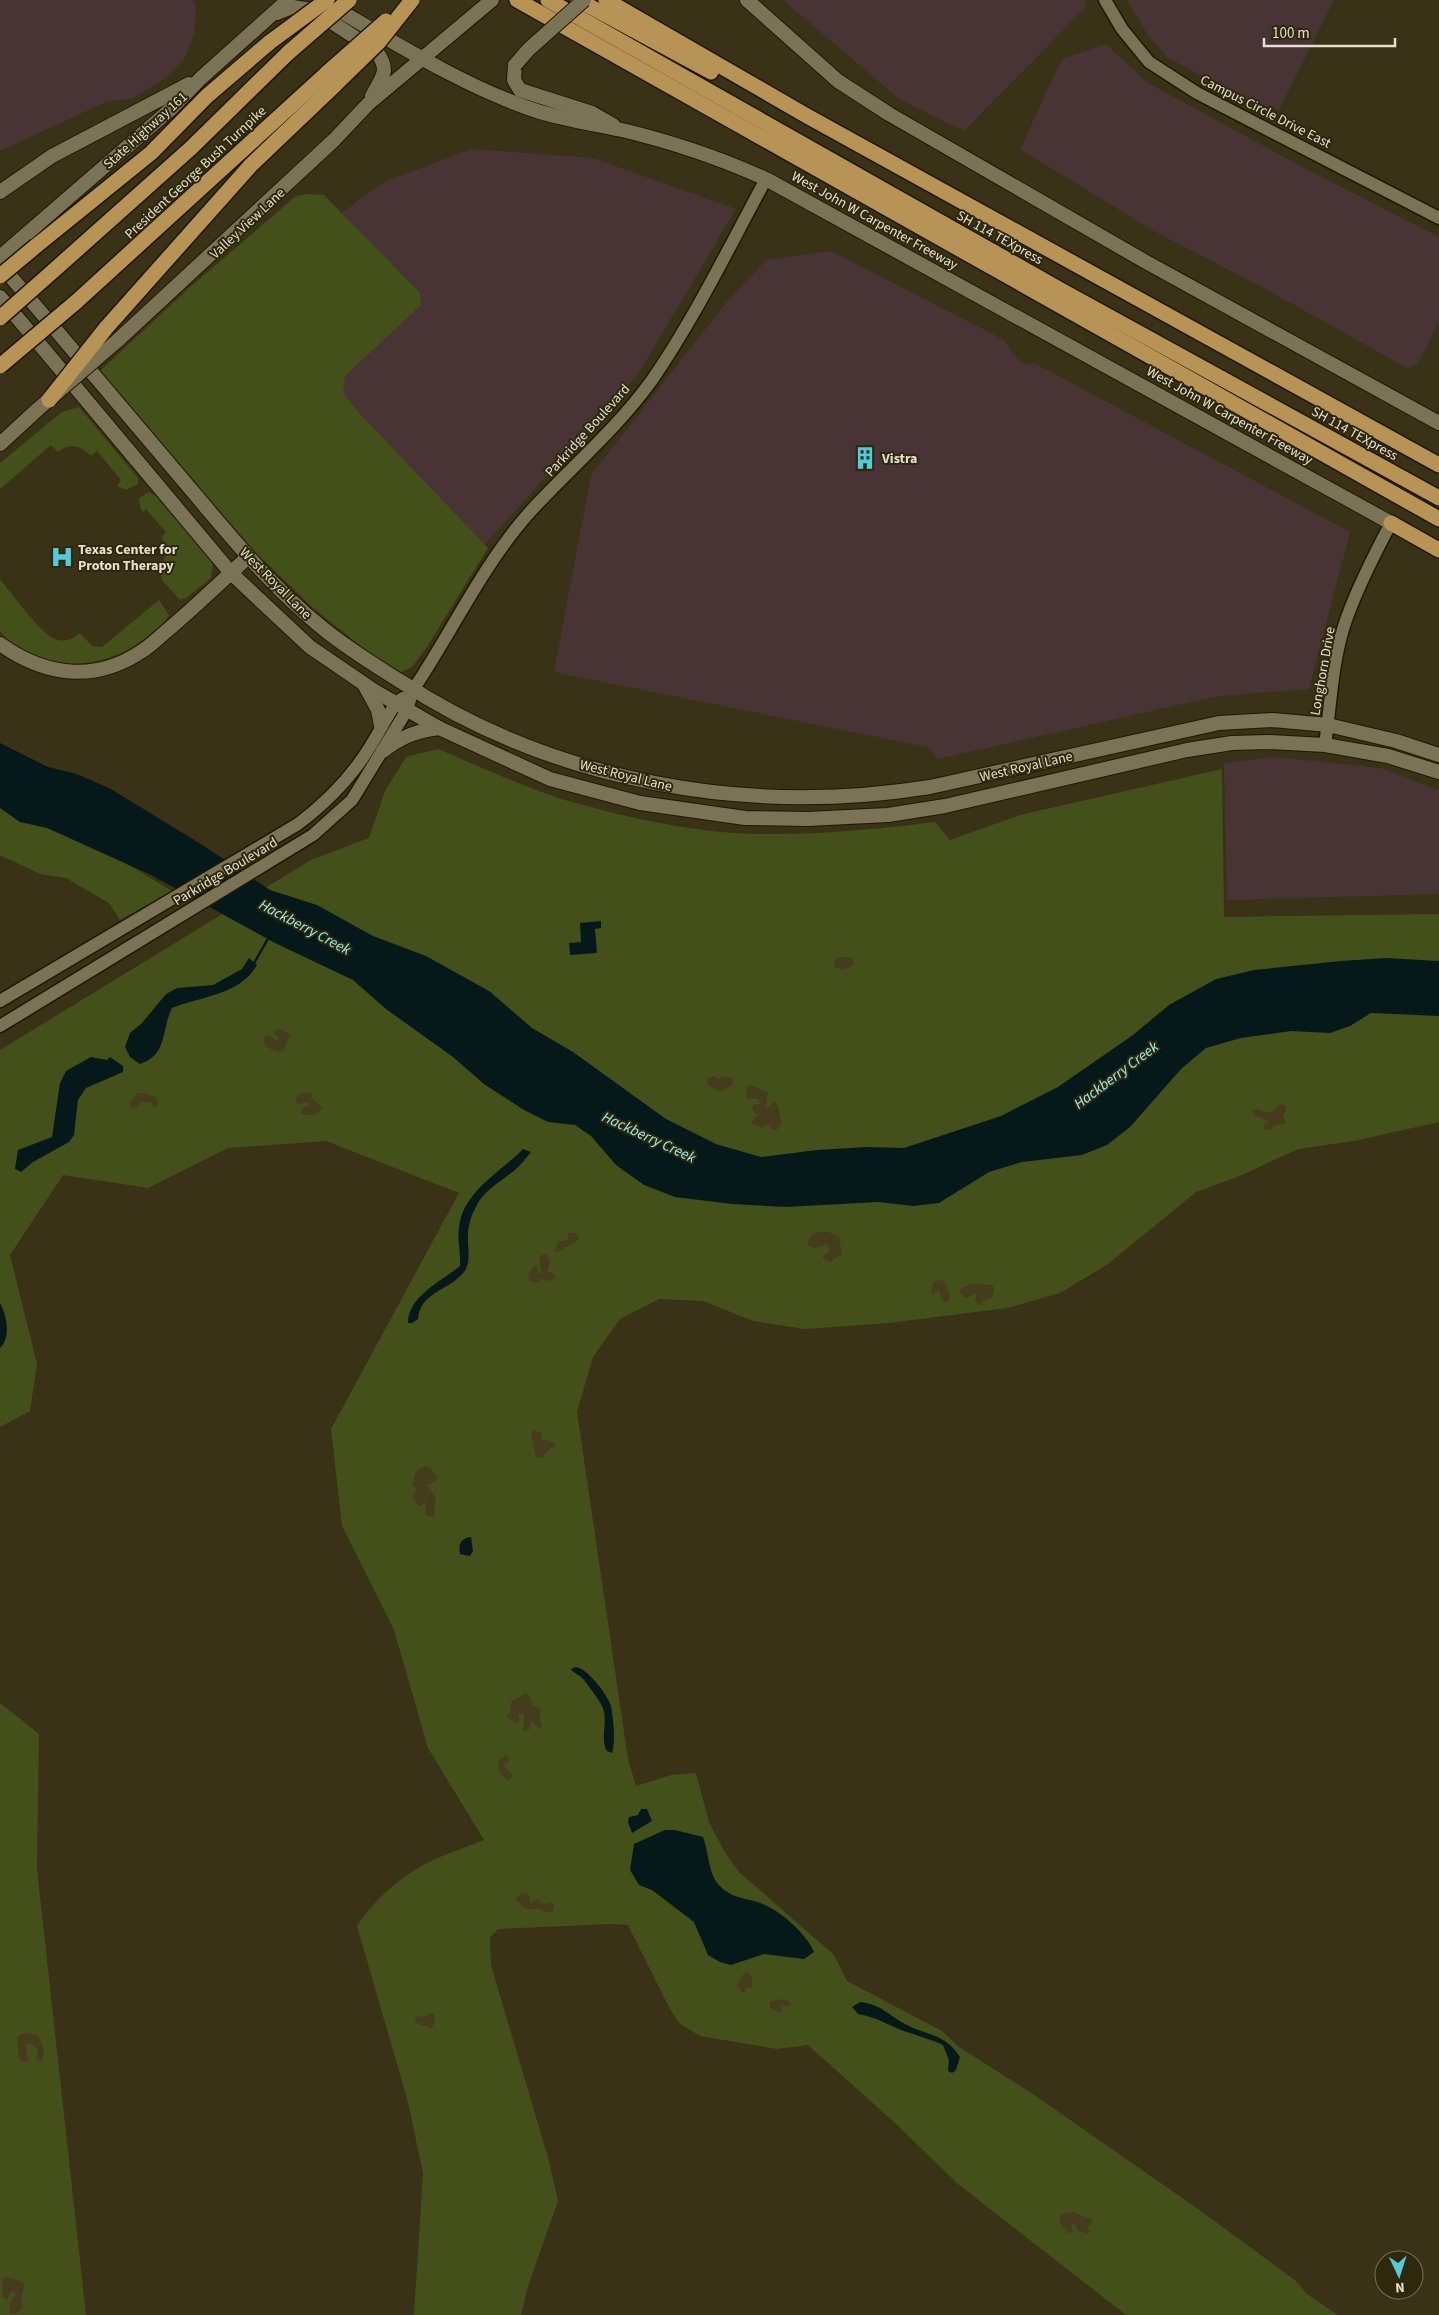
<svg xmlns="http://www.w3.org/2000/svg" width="1439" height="2315" font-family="'Source Sans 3',sans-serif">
	<rect width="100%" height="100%" fill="#393217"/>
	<g fill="#483434">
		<path d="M 0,0 L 193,0 L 196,7 L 194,35 L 184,59 L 165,78 L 134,98 L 106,102 L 0,151 Z"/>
		<path d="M 783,0 L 1084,0 L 1087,6 L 964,131 L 898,98 Z"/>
		<path d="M 1127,0 L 1334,0 L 1279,110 L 1256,104 L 1168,58 L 1148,35 Z"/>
		<path d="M 1106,44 L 1148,83 L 1306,169 L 1439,237 L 1439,321 L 1418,364 L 1407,368 L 1260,286 L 1154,231 L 1020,149 L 1062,59 Z"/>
		<path d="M 472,149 L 593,158 L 736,209 L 638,374 L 480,550 L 335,397 L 333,219 L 384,182 Z"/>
		<path d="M 831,251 L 1004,340 L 1021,363 L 1036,364 L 1350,532 L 1309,689 L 1218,696 L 938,759 L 928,747 L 554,672 L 591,475 L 726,303 L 766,260 Z"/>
		<path d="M 1275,757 L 1380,768 L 1439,790 L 1439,894 L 1227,900 L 1224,763 Z"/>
	</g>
	<g fill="#445019">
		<path d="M 308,194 L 324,195 L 420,293 L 421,305 L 345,376 L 343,393 L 360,414 L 488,548 L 427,647 L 412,667 L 400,673 L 368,652 L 311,606 L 254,551 L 100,371 L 189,288 L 296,196 Z"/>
		<path d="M 79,407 L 138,478 L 138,484 L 126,490 L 117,486 L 121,480 L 97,451 L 91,456 C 82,446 69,442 58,452 L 51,445 L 0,489 L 0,463 L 62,412 Z"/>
		<path d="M 148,492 L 155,495 L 213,563 L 211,578 L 186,598 L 180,600 L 162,580 L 159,570 L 167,553 L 162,537 L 166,532 L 146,509 L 143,512 L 140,507 L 139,499 Z"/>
		<path d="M 0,579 C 11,593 41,634 55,639 C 65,643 73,639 80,633 L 92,646 L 102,647 L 159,600 L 169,615 C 165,623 155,630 148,636 C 106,671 37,677 0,631 Z"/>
		<path d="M 438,749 C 486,769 533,792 583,805 C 639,820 699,833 758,834 C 817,835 876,829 935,822 L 950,840 L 1020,815 L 1222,769 L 1224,917 L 1439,914 L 1439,1122 L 1354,1141 L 1298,1149 L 1240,1176 L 1196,1192 L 1108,1264 L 1060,1293 L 1007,1308 L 889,1323 L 805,1329 L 753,1321 L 703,1301 L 659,1299 L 620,1319 L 593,1357 L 577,1412 L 628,1759 L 636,1786 L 671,1775 L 696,1773 L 709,1822 L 724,1851 L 739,1872 L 834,1955 L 847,1981 L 942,2031 L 959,2047 L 1030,2092 L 1198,2209 L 1296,2281 L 1307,2294 L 1338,2315 L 1126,2315 L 958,2184 L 895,2123 L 808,2045 L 777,2049 L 700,2036 L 679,2023 L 670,2009 L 628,1925 L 611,1924 L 498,1929 L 490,1938 L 491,1965 L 549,2161 L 558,2201 L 528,2286 L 521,2315 L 414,2315 L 423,2173 L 408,2102 L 357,1926 C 378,1895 405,1872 440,1857 C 454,1851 470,1846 484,1840 L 428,1748 L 394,1630 L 342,1526 L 331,1429 L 459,1193 L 326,1141 L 228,1148 L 148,1188 L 63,1175 L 10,1255 L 37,1364 L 30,1411 L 0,1427 L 0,1050 L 311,860 L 369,838 L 385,791 L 406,757 Z"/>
		<path d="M 0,788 L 172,891 L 120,920 L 109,903 L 66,878 L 40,874 L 0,855 Z"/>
		<path d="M 0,1703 L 39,1734 L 37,1869 L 86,2315 L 0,2315 Z"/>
	</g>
	<g fill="#453c1d">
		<path d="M 842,957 L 853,958 L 853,966 L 842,970 L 834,967 L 836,959 Z"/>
		<path d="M 276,1029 L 281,1029 L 290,1035 L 283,1052 C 275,1052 264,1048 263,1039 L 266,1036 L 270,1036 L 276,1041 L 279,1038 L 274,1033 Z"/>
		<path d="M 713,1076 L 719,1079 L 724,1077 L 733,1078 L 733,1085 L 719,1092 L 707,1084 L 707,1079 Z"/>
		<path d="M 750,1085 L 768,1092 L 766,1107 L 769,1107 L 773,1101 L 777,1104 L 782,1122 L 778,1129 L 772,1130 L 768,1124 L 762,1128 L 752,1124 L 754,1117 L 759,1116 L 754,1112 L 752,1107 L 755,1104 L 761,1104 L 758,1099 L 747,1099 L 746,1087 Z"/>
		<path d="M 138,1093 C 146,1093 158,1095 159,1104 L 155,1107 L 150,1102 L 142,1102 L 135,1108 L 131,1107 L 130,1102 Z"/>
		<path d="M 307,1093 L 311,1094 L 313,1099 L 322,1108 L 318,1114 L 305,1115 L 301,1113 L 302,1108 L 310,1105 L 307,1102 L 298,1105 L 295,1099 L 299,1094 Z"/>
		<path d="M 1280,1104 L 1286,1106 L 1286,1111 L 1283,1115 L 1286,1123 L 1275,1125 L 1270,1130 L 1265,1130 L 1264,1125 L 1269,1121 L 1254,1116 L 1252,1111 L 1256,1109 L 1270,1113 Z"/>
		<path d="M 825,1231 L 839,1236 L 842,1254 L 830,1262 L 823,1259 L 823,1256 L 830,1251 L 827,1244 L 814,1248 L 808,1245 C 807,1234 817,1233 825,1231 Z"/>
		<path d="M 569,1233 L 575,1233 L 579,1237 L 578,1240 L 558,1252 L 555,1252 L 558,1242 L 567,1240 Z"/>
		<path d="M 543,1254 L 547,1255 L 550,1262 L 547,1273 L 552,1272 L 556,1278 L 549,1281 L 541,1279 L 537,1283 L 529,1281 L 528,1275 L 534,1265 L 538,1268 L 538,1273 L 541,1272 L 539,1259 Z"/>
		<path d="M 939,1279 L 946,1283 L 950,1297 L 948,1302 L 943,1302 L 939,1291 L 933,1294 L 931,1293 L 933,1283 Z"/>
		<path d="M 972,1284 L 992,1285 L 994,1288 L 992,1298 L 986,1299 L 980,1305 L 975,1302 L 976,1294 L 965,1298 L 959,1292 L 961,1288 Z"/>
		<path d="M 534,1430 L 542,1433 L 540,1442 L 545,1439 L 555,1443 L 555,1447 L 548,1450 L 542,1458 L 536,1457 L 531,1435 Z"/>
		<path d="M 424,1466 L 430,1467 L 437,1477 L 435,1481 L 427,1485 L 436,1498 L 434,1506 L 435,1515 L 431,1517 L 426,1515 L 425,1501 L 421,1506 L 418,1505 L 412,1496 L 418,1487 L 412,1486 L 416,1472 Z"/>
		<path d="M 524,1694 L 529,1695 L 533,1705 L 541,1710 L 539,1718 L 542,1725 L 540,1729 L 531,1721 L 530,1729 L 523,1731 L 524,1715 L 518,1714 L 519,1720 L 517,1723 L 507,1717 L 511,1710 L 511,1702 Z"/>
		<path d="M 506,1755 L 510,1761 L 505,1763 L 504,1766 L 513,1775 L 509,1781 C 502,1776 495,1770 500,1760 Z"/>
		<path d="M 525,1892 L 530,1896 L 529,1903 L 539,1899 L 544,1904 L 550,1902 L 554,1904 L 554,1910 L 549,1913 L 539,1909 L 526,1909 L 516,1900 L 519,1895 Z"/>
		<path d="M 747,1972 L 752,1978 L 752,1988 L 746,1987 L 746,1993 L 743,1993 L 737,1986 L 744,1973 Z"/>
		<path d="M 783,1999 L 791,2002 L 790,2007 L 781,2005 L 783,2010 L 779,2013 L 770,2008 L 770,2002 Z"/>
		<path d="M 430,2013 L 434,2014 L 435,2021 L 432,2028 L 415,2023 L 416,2016 L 425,2017 Z"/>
		<path d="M 23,2033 L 38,2035 L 44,2051 L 42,2061 L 36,2060 L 38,2050 L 29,2043 L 25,2045 L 28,2061 L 21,2061 L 18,2053 L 17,2037 Z"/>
		<path d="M 1074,2212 L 1092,2220 L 1092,2224 L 1087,2227 L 1089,2230 L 1088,2234 L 1078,2231 L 1075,2225 L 1071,2223 L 1073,2231 L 1069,2234 L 1059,2222 L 1061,2215 Z"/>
		<path d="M 6,2277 L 19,2280 L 25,2285 L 21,2297 L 23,2307 L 15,2315 L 9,2313 L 11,2301 L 16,2295 L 14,2292 L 11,2291 L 7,2300 L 2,2297 L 3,2288 L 1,2279 Z"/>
	</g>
	<g fill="#06191a">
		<path d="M 0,743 L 48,767 L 77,774 L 111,789 L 204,846 L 270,890 L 317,905 L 373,936 L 426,956 L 489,991 L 532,1028 L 573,1052 L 666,1119 L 716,1144 L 761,1157 L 817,1150 L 867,1147 L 904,1148 L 1001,1116 L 1058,1087 L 1133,1035 L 1169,1005 L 1216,979 L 1254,970 L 1341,961 L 1386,958 L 1439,961 L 1439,1016 L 1371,1013 L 1350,1026 L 1330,1033 L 1291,1031 L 1241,1038 L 1206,1048 L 1181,1069 L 1130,1127 L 1107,1145 L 1082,1155 L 1022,1162 L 989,1172 L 939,1203 L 913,1206 L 878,1202 L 786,1207 L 732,1204 L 675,1197 L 644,1185 L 616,1165 L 591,1136 L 575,1125 L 548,1122 L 524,1110 L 484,1084 L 453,1057 L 386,1009 L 353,980 L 275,943 L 151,875 L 47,828 L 20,822 L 0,808 Z"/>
		<path d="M 601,921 L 601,928 L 595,929 L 597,953 L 570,955 L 569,943 L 581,942 L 580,923 Z"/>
		<path d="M 249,958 L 257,965 C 240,995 202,996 172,1008 C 161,1030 168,1055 140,1064 L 130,1057 L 125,1047 L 130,1033 L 142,1023 L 166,994 L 177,988 L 213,985 L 242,969 Z"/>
		<path d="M 91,1057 L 107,1060 L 110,1057 L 123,1066 L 123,1072 L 86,1088 L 78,1100 L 74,1135 L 69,1142 L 33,1162 L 21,1172 L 15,1169 L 18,1150 L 52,1137 L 60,1083 L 66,1071 Z"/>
		<path d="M 523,1149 L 531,1152 C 526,1158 521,1165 516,1169 C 502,1181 482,1191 475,1209 C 471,1216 468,1226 468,1235 C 467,1247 472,1261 464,1272 C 450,1290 420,1292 418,1319 L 412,1323 L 408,1323 C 408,1296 442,1281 460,1266 C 461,1253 457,1240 459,1228 C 462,1192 501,1172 523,1149 Z"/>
		<path d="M 0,1303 C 7,1316 11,1338 0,1348 Z"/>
		<path d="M 471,1537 L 473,1551 L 470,1556 L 460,1554 C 458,1544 461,1538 471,1537 Z"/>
		<path d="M 576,1667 C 587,1668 608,1695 611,1706 C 613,1718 616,1741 612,1753 L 607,1751 C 600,1739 608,1722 603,1708 C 602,1704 586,1682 583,1679 C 579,1674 574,1674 571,1669 Z"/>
		<path d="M 641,1809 L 647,1809 L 652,1821 L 632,1833 L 628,1822 L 629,1817 L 638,1815 Z"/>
		<path d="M 665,1830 L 675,1830 L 703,1837 C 709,1852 708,1876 721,1887 C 734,1900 752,1898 767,1906 C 785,1915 806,1934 814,1952 L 804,1959 L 764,1954 L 731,1965 L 720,1962 L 708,1955 L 694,1922 L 652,1890 L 639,1885 L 630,1870 L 634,1844 Z"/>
		<path d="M 860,2002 C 881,2004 888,2015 905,2024 C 927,2036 945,2033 960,2057 L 956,2070 L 952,2073 L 948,2071 L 949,2060 L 943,2045 C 933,2040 924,2038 913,2034 C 894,2029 878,2017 858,2014 L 852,2007 Z"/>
	</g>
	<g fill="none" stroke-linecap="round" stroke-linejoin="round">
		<path stroke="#06191a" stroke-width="2.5" d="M 253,965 L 269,937"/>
		<defs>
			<g id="tertiary">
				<path d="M 1105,0 L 1122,29 L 1149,62 L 1197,93 L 1439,218"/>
				<path d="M 1325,745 C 1331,703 1332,660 1346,620 C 1358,586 1374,555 1391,523"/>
				<path d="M 0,1001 L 298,824 C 323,805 344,785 362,759 C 375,741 384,721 396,703 L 403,698"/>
				<path d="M 0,1026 L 313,835 L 352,800 L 407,710 L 413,690 C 452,632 482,566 529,513 C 570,468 616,430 652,380 C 696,316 729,247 766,179"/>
			</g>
			<g id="secondary">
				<path d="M 747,0 L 838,81 L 889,114 L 1146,262 L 1439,423"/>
				<path d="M 330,5 C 395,43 468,89 540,112 C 567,120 594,124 622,130 C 668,141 722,159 766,179 L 1391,523"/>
				<path d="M 277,13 L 292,7 L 313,10 L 376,51 C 391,71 382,77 372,96"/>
				<path d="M 515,65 L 514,80 L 520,90 L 592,113 L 613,125"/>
				<path d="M 0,192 L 52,156 L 189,84"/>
				<path d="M 0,257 L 172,108 L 201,78 L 288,0"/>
				<path d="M 0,264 C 59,334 118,403 177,473 C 222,526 266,582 320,626 C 345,647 373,664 400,681 C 556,783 748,816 930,787 L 1219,723 L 1273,720 L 1328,725 L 1396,741 L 1439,755"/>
				<path d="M 0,297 L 231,573 L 310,647 L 373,690 L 439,728 L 550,779 L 640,803 L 745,818 L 808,819 L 888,815 L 945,806 L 1187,750 L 1232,743 L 1268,742 L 1325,745 L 1388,756 L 1439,772"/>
				<path d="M 117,341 L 334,140 L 368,104 L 492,0"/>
				<path d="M 0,444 L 38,409"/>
				<path d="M 0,644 C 45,676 95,683 142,651 C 152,645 160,636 169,629 C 196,606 222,581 248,557"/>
				<path d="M 365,686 L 378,710 L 381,726"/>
				<path d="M 383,751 C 401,737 416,731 439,728"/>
			</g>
			<g id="motorway">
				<path d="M 517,0 L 1439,519"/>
				<path d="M 548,0 L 1059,289 L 1439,498"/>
				<path d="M 578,0 L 711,72"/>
				<path d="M 606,0 L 807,116 L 1439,465"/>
				<path d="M 36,246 L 151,153 L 207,96 L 270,42"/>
				<path d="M 52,272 L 191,148 L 288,53"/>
				<path d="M 76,302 L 327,73"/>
				<path d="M 106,328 L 251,165 L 336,84"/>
				<path d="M 1391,523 L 1439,550"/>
			</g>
		</defs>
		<use href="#tertiary" stroke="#201900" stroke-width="15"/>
		<use href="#secondary" stroke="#201900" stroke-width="16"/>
		<use href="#motorway" stroke="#201900" stroke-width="18"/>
		<use href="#tertiary" stroke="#7b7356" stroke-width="12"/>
		<use href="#secondary" stroke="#7b7356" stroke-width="14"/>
		<use href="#motorway" stroke="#b79356" stroke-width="15"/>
		<defs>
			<g id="secondary-bridge">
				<path d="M 515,65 L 529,49 L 584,0"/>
				<path d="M 38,409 L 117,341"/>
			</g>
			<g id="motorway-bridge">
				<path d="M 270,42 L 327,0"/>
				<path d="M 288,53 L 349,0"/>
				<path d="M 327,73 L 386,21"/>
				<path d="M 336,84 L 378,43 L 412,0"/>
				<path d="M 0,276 L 36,246"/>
				<path d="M 0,318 L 52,272"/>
				<path d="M 0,366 L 76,302"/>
				<path d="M 49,400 L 106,328"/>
			</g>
		</defs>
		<use href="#secondary-bridge" stroke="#201900" stroke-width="16" stroke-linecap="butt"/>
		<use href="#motorway-bridge" stroke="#201900" stroke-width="18" stroke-linecap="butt"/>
		<use href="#secondary-bridge" stroke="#7b7356" stroke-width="14"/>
		<use href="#motorway-bridge" stroke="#b79356" stroke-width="15"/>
	</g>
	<defs>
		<symbol id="building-bare" viewBox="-9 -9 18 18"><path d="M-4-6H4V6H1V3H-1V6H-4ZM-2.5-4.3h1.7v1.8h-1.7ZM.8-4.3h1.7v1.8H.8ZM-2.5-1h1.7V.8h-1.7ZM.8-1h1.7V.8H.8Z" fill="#53cbdb" stroke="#2f280c" stroke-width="2.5" paint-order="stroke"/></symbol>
		<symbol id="hospital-bare" viewBox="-9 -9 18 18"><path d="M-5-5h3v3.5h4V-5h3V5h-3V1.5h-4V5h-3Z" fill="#53cbdb" stroke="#2f280c" stroke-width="2.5" paint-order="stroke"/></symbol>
	</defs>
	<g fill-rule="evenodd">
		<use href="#building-bare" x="849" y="442" width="32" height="32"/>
		<use href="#hospital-bare" x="46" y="541" width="32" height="32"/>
	</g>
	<g text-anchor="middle" stroke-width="4" stroke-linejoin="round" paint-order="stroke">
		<g font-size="14" fill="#e4e0d0" stroke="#2f280c">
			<text transform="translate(1266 111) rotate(27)" y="5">Campus Circle Drive East</text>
			<text transform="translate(145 130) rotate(-42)" y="5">State Highway 161</text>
			<text transform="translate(195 172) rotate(-43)" y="5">President George Bush Turnpike</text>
			<text transform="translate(875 220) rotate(29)" y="5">West John W Carpenter Freeway</text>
			<text transform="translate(247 223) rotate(-43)" y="5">Valley View Lane</text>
			<text transform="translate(1000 237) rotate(29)" y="5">SH 114 TEXpress</text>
			<text transform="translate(1230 415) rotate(29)" y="5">West John W Carpenter Freeway</text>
			<text transform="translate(587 430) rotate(-48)" y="5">Parkridge Boulevard</text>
			<text transform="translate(1355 433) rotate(29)" y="5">SH 114 TEXpress</text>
			<text transform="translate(276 583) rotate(45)" y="5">West Royal Lane</text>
			<text transform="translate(1322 671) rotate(-80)" y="5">Longhorn Drive</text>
			<text transform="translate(1026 766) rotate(-13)" y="5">West Royal Lane</text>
			<text transform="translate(626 775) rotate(14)" y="5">West Royal Lane</text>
			<text transform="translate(225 871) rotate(-31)" y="5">Parkridge Boulevard</text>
		</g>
		<g font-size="14" font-weight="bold" fill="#e4e0d0" stroke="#2f280c" text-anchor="start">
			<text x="882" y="463">Vistra</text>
			<text x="78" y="554">Texas Center for<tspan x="78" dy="16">Proton Therapy</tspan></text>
		</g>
		<g font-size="15" font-style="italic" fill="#91f3f8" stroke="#2f280c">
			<text transform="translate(305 927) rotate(28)" y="5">Hackberry Creek</text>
			<text transform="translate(1116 1075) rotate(-37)" y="5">Hackberry Creek</text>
			<text transform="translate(649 1137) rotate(25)" y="5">Hackberry Creek</text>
		</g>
	</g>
	<g transform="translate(1399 2275) rotate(176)"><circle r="24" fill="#2f280c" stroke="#77725a"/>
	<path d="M0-4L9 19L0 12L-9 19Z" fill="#53cbdb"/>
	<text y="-8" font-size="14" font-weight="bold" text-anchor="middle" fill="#e4e0d0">N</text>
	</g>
	<path d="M1264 38v8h131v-8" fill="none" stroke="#e4e0d0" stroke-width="2.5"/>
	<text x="1272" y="38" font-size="15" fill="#e4e0d0" stroke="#2f280c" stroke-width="4" paint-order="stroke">100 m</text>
</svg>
